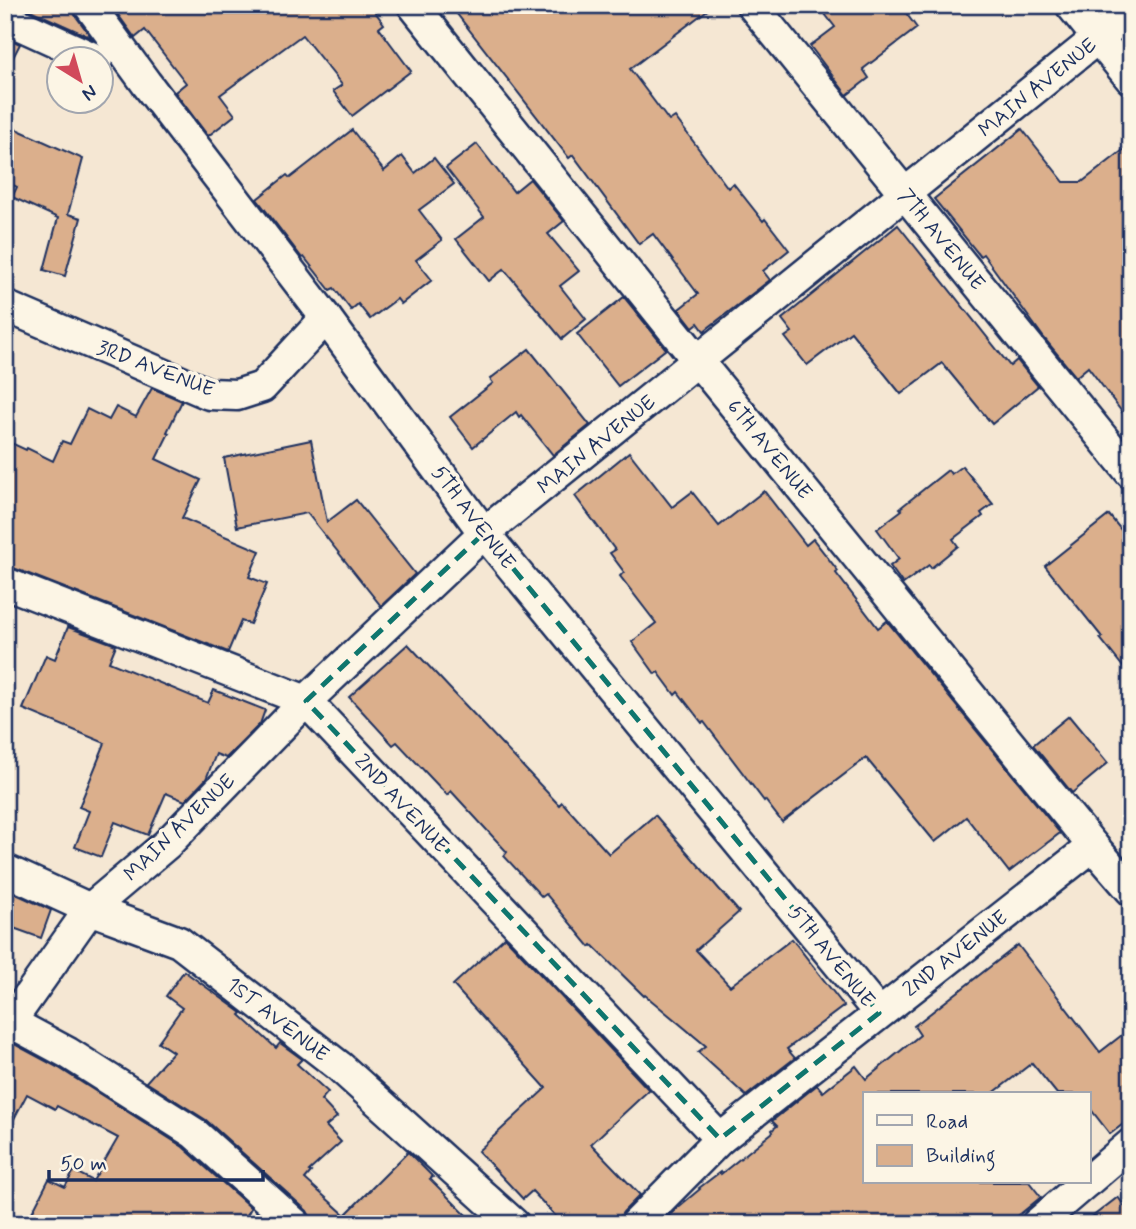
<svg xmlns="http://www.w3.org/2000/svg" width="1136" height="1229" font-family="Mynerve,sans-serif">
	<rect width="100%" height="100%" fill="#f5e7d3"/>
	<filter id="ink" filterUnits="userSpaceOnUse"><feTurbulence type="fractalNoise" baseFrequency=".0143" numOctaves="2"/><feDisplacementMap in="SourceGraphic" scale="14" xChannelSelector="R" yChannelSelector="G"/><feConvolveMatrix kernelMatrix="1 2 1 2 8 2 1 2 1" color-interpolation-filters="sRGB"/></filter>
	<g filter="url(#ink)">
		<g fill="#dbaf8c" stroke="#1b2f5e" stroke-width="2">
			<path d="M 19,5 L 72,5 L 75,15 L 92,38 Z"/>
			<path d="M 111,5 L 370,5 L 384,24 L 379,28 L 411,71 L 352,116 L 333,91 L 342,85 L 302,35 L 220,95 L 235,115 L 208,136 L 175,92 L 186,83 L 145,30 L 135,38 Z"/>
			<path d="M 450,5 L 714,5 L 630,69 L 669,121 L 675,117 L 728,188 L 733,183 L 763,221 L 765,219 L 789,250 L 763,271 L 770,280 L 704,331 L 698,323 L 693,327 L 679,309 L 698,294 L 653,234 L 639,244 L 573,155 L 569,158 Z"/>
			<path d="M 818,5 L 900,5 L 917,28 L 863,69 L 869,78 L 847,95 L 810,46 L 835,27 Z"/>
			<path d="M 5,37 L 20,44 L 5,73 Z"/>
			<path d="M 5,124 L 83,159 L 68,214 L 81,218 L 65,276 L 44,270 L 58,218 L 12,197 L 17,187 L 5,181 Z"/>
			<path d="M 1022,129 L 1064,182 L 1082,182 L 1131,144 L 1131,424 L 1088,367 L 1076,377 L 1044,338 L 983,254 L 980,256 L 934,199 Z"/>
			<path d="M 352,130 L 384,171 L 402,156 L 415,173 L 434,158 L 454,184 L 419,210 L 442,240 L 416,260 L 432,280 L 401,304 L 397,299 L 370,319 L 358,304 L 351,310 L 334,288 L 330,290 L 304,257 L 302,258 L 257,199 L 287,175 L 290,178 Z"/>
			<path d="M 477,144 L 514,192 L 530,179 L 564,221 L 548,234 L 579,271 L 560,286 L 586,319 L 562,339 L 504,269 L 489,281 L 456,239 L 484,217 L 446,168 Z"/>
			<path d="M 898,225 L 1010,366 L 1017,360 L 1038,386 L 992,424 L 942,363 L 901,394 L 851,332 L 807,365 L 785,337 L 792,332 L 782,319 Z"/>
			<path d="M 624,297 L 666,349 L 618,386 L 577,334 Z"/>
			<path d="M 529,349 L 590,425 L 553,455 L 521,415 L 519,417 L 516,412 L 473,447 L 450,417 L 493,383 L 490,379 Z"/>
			<path d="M 152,388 L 182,401 L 167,432 L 169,433 L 156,459 L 201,480 L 182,518 L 260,551 L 249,577 L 267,584 L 250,624 L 241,621 L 228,652 L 11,567 L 5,566 L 5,440 L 26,450 L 27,448 L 53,461 L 62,441 L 70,444 L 87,409 L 109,420 L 116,407 L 136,417 Z"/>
			<path d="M 311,440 L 327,522 L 356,500 L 415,574 L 381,606 L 307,513 L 237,527 L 224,458 Z"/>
			<path d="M 629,452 L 672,507 L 692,492 L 719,526 L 764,491 L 806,545 L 813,539 L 838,571 L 836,573 L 878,628 L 887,621 L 1060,833 L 1009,872 L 966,817 L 935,842 L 866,758 L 782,822 L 765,800 L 764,801 L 704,722 L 702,723 L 678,692 L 675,695 L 658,672 L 655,674 L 632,642 L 656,623 L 620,576 L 624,572 L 610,553 L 615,550 L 575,496 Z"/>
			<path d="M 962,466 L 993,504 L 981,513 L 983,516 L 953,539 L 958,546 L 931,568 L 929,565 L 903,584 L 890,566 L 899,559 L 877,529 L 902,510 L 900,508 L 948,470 L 951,474 Z"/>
			<path d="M 1109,515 L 1131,542 L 1131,677 L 1100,638 L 1102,637 L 1045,566 Z"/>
			<path d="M 68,627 L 116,645 L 109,662 L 208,703 L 214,690 L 265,710 L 260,724 L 226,758 L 216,754 L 206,779 L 185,801 L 166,793 L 148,835 L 115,822 L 101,857 L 75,847 L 89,811 L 79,807 L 105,743 L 23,709 L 46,655 L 55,659 Z"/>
			<path d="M 408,644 L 559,805 L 562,802 L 609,854 L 655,815 L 739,912 L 696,950 L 730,986 L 792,939 L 844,1006 L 787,1049 L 795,1058 L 746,1096 L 698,1052 L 706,1046 L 645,995 L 644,996 L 592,945 L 590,947 L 546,894 L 542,897 L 504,856 L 507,852 L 451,791 L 447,795 L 397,742 L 393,745 L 349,697 Z"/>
			<path d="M 1069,716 L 1108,763 L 1072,793 L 1033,745 Z"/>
			<path d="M 5,889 L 51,910 L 41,938 L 5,925 Z"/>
			<path d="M 505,937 L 649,1090 L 591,1144 L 640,1195 L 623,1212 L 619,1219 L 619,1224 L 563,1224 L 532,1191 L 523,1199 L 478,1151 L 546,1088 L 453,985 Z"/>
			<path d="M 1018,945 L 1100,1052 L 1131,1028 L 1131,1118 L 1110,1134 L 1089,1107 L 1089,1094 L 1057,1094 L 1032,1063 L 992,1094 L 865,1094 L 865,1182 L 1029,1182 L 1041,1197 L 1008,1224 L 661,1224 L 676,1209 L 700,1189 L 699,1188 L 720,1172 L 721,1174 L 773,1132 L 772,1130 L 777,1126 L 772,1121 L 817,1085 L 823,1092 L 856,1066 L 866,1079 L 920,1035 L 914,1026 Z"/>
			<path d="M 184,971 L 242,1013 L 240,1015 L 276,1048 L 280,1043 L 302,1059 L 297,1064 L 328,1092 L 321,1100 L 337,1117 L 326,1126 L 341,1142 L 309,1171 L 311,1172 L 305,1179 L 345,1215 L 408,1152 L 433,1177 L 430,1179 L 475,1224 L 312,1224 L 311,1218 L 307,1211 L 206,1120 L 146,1082 L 173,1052 L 158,1042 L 182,1008 L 166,996 Z"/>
			<path d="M 5,1039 L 59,1068 L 183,1147 L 251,1208 L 242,1224 L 26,1224 L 49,1179 L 65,1187 L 74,1171 L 93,1181 L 118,1138 L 57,1106 L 55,1109 L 27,1094 L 5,1136 Z"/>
			<path d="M 1118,1197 L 1131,1215 L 1131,1224 L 1083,1224 Z"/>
		</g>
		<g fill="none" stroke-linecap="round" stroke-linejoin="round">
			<defs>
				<g id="minor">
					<path d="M 89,5 L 146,83 L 326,318 L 484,533 L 879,1013"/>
					<path d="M 413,5 L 698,361 L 1093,846 L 1131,890"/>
					<path d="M 752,5 L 1131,473"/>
					<path d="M 1071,5 L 1131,79"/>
					<path d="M 5,18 L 97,60"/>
					<path d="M 5,306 L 209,394 L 237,395 L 262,387 L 326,318"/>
					<path d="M 5,583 L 306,701 L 720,1139"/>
					<path d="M 5,870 L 90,909 L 179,942 L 339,1066 L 514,1224"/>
					<path d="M 5,1019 L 68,1053 L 194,1133 L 295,1224"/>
					<path d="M 11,1021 L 90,909 L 167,844 L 306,701 L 484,533 L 1131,11"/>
					<path d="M 1089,1180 L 1131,1144"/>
					<path d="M 636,1224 L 720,1139 L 1093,846"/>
					<path d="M 1037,1224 L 1086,1182"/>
				</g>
			</defs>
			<use href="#minor" stroke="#1b2f5e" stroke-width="35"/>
			<use href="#minor" stroke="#fcf5e5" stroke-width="30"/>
		</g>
	</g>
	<path fill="none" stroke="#0f766e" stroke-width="5" stroke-dasharray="14 9" stroke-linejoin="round" d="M 484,533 L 879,1013 L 720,1139 L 306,701 Z"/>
	<g text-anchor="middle" stroke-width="7" stroke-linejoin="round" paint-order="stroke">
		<g font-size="21" fill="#1b2f5e" stroke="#fcf5e5">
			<text transform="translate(1037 87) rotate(-39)" y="7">MAIN AVENUE</text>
			<text transform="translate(942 239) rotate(51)" y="7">7TH AVENUE</text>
			<text transform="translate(156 368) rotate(21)" y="7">3RD AVENUE</text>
			<text transform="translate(596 444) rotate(-39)" y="7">MAIN AVENUE</text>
			<text transform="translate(770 449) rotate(51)" y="7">6TH AVENUE</text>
			<text transform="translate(474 517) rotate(53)" y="7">5TH AVENUE</text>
			<text transform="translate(402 803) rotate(47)" y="7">2ND AVENUE</text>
			<text transform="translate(179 827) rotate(-44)" y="7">MAIN AVENUE</text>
			<text transform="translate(955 953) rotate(-38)" y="7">2ND AVENUE</text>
			<text transform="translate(832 956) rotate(51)" y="7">5TH AVENUE</text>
			<text transform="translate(278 1019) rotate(38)" y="7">1ST AVENUE</text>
		</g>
	</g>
	<rect width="1136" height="1229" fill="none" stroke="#fcf5e5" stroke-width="28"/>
	<rect x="14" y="14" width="1108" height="1201" fill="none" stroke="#1b2f5e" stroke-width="2.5" filter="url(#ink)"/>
	<rect x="863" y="1092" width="228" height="91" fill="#fcf5e5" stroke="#a2a6af" stroke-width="2"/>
	<rect x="877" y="1115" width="35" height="10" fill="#fcf5e5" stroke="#a2a6af" stroke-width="2"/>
	<text x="926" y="1128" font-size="21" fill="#1b2f5e">Road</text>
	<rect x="877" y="1145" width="35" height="21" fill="#dbaf8c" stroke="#a2a6af" stroke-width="2"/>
	<text x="926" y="1162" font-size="21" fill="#1b2f5e">Building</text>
	<g transform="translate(80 80) rotate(143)"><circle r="33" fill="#fcf5e5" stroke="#a2a6af" stroke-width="2"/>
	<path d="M0-5L12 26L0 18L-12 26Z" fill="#d1495b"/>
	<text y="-10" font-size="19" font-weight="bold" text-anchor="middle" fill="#1b2f5e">N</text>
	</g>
	<path d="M49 1170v10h214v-10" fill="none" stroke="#1b2f5e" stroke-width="3.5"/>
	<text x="60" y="1170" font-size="21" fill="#1b2f5e" stroke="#fcf5e5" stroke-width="5" paint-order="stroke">50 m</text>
</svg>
